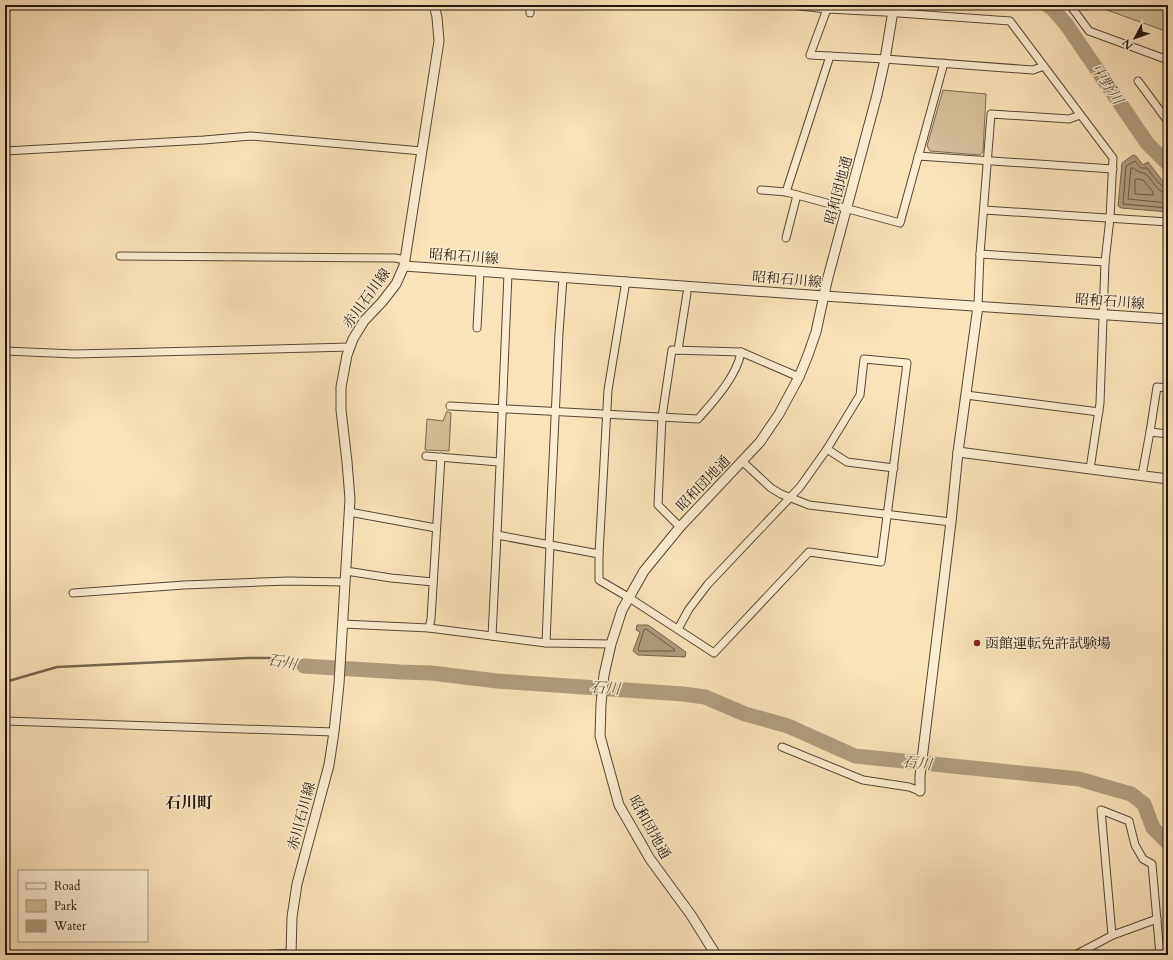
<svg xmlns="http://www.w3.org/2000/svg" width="1173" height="960" font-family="Cardo,'Noto Serif JP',serif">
	<rect width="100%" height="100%" fill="#f9e3b8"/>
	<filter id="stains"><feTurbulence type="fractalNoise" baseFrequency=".005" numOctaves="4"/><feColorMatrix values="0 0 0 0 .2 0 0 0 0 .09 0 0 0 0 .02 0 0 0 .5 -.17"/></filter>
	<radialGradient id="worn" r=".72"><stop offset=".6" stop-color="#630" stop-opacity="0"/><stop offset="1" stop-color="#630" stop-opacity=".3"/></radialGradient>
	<g fill="#d4c09b" stroke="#7a6a54">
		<path d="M 1093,5 L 1168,5 L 1168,32 Z"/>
		<path d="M 943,90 L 986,94 L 983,152 L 980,155 L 930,151 L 927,146 Z"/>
		<path d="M 447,411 L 451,413 L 449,451 L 425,450 L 427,419 L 443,421 Z"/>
	</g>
	<g fill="#af9d7e" stroke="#756650">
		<path d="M 1133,155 L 1136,156 L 1143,165 L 1148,162 L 1162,180 L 1168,186 L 1168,212 L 1121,208 L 1118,206 L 1122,163 Z"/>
		<path d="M 637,625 L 648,625 L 686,652 L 685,657 L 638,655 L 633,651 L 640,632 L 636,630 Z"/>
	</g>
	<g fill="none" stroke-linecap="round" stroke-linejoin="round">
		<g stroke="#675845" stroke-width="1">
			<path d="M 1138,179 L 1143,180 L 1153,192 L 1153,195 L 1135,194 L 1135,180 Z"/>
			<path d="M 1168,188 C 1159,187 1153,175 1147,168 L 1141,168 L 1135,161 L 1126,166 L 1123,204 L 1168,208"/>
			<path d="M 1168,193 C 1157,193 1154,182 1147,175 C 1143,172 1139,173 1133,168 L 1131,168 L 1128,199 L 1168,203"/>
			<path d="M 646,629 L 674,649 L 675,651 L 639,651 L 638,649 L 644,630 Z"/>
		</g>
		<path stroke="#756650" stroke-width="2.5" d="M 5,682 L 57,667 L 248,658 L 269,658 L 304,666"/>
		<g stroke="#af9d7e" stroke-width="15">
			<path d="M 1047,5 L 1051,7 L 1066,24 L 1147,143 L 1168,164"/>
			<path d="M 304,666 L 401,672 L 431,673 L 497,681 L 683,694 L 705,697 L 745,714 L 788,726 L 855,756 L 1079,779 L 1117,790 L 1131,794 L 1144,804 L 1153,828 L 1168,843"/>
		</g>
		<defs>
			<g id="minor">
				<path d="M 791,5 L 827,9 L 827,5"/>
				<path d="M 1070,5 L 1089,31 L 1168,60"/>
				<path d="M 530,13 L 530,5"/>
				<path d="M 1044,66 L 1033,70 L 885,59 L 810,55 L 827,9 L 885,12 L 1010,21 L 1113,158 L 1110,218 L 1105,262 L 1100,403 L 1090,469"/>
				<path d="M 1138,81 L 1167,120"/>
				<path d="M 5,151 L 204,140 L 251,136 L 422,151"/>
				<path d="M 918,156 L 1113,169"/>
				<path d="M 761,190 L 786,192 L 900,223 L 944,63"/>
				<path d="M 786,192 L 830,56"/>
				<path d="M 984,210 L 1168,222"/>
				<path d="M 786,238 L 797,195"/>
				<path d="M 980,254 L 1105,262"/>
				<path d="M 120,256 L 395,258 L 405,260"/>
				<path d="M 508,274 L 497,535 L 599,554 L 608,390 L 626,281"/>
				<path d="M 978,306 L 980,254 L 991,114 L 1069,119 L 1080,115"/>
				<path d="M 477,328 L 480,272"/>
				<path d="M 678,350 L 687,293"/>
				<path d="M 5,351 L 75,354 L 350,347"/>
				<path d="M 966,395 L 1099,412"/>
				<path d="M 450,406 L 698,419 C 714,401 737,376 741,352 L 799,377"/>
				<path d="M 1150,432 L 1157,387 L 1168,388"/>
				<path d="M 827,449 L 847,462 L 894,468"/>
				<path d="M 426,456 L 499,462"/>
				<path d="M 743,462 L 771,488 L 781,494 L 809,505 L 951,522"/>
				<path d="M 1142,475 L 1150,432 L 1168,434"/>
				<path d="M 349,512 L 436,528"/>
				<path d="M 680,527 L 658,505 L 662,417 L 672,350 L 741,352"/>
				<path d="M 549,545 L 559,333 L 563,278"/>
				<path d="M 599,554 L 599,580 L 628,597 L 714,653 L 809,552 L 881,562 L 907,363 L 864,359 L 860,395 L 827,449 L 800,487 L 708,584 L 689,609 L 678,629"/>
				<path d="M 346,571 L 391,578 L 433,582"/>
				<path d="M 73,593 L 184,585 L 288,581 L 345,582"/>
				<path d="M 343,624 L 429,628 L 546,643 L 611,644"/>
				<path d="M 429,628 L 431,619 L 441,457"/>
				<path d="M 492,636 L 497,535"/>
				<path d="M 546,643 L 550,545"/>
				<path d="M 5,721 L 334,732"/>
				<path d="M 782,747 L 863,780 L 909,787 L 920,791"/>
				<path d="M 1112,935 L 1101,810 L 1129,821 L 1135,845 L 1143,859 L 1152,864 L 1160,955"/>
				<path d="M 258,955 L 291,953"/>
				<path d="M 1075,955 L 1113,935 L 1157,919"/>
			</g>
			<g id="tertiary">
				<path d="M 404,266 L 824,296 L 1168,319"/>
				<path d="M 958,452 L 1168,479"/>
				<path d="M 920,791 L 920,776 L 951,522 L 958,452 L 978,306"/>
				<path d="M 291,955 L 292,917 L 297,884 L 329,765 L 334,732 L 339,684 L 350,499 L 347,462 L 341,410 L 341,387 L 347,355 L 353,339 L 364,321 L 382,302 L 396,284 L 404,266 L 439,41 L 437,17 L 434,5"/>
				<path d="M 716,955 L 691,915 L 650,859 L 619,805 L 600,736 L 601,704 L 604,675 L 611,644 L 622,610 L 644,571 L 680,527 L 760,442 L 779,414 L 799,377 L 808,355 L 816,332 L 827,281 L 877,95 L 885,59 L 894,5"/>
			</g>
		</defs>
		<use href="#minor" stroke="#564837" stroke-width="9"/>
		<use href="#tertiary" stroke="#564837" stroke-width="11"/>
		<use href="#minor" stroke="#fbedd1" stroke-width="7"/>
		<use href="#tertiary" stroke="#fbedd1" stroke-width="9"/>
	</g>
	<circle fill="#8f2418" stroke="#fbedd1" stroke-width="1.5" cx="977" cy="643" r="4"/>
	<g text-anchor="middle" stroke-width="3" stroke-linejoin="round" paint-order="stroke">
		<g font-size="14" fill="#1f140c" stroke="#fbedd1">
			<text transform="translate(838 190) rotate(-75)" y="5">昭和団地通</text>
			<text transform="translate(464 256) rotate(4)" y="5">昭和石川線</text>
			<text transform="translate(787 279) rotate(5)" y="5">昭和石川線</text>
			<text transform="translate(366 298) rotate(-54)" y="5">赤川石川線</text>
			<text transform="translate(1110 301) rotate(4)" y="5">昭和石川線</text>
			<text transform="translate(703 483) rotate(-46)" y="5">昭和団地通</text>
			<text transform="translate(301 816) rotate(-75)" y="5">赤川石川線</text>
			<text transform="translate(650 827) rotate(61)" y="5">昭和団地通</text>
		</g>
		<g font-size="14" fill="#1f140c" stroke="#fbedd1" text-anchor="start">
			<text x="985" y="648">函館運転免許試験場</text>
		</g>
		<g font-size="15" font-style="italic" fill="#60523f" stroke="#fbedd1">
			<text transform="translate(1107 84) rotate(56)" y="5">中野川</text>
			<text transform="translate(282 662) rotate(10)" y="5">石川</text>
			<text transform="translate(605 688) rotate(4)" y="5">石川</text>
			<text transform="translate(917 763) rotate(6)" y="5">石川</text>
		</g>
		<g font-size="16" font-weight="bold" fill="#1f140c" stroke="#fbedd1">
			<text x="189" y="808">石川町</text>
		</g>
	</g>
	<rect width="1173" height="960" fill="none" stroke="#f9e3b8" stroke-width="20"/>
	<rect x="6" y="6" width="1161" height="948" fill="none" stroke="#1f140c" stroke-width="2"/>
	<rect x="10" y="10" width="1153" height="940" fill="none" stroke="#1f140c"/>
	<rect x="18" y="870" width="130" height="72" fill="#fbedd1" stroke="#a39682"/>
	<rect x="26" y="883" width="20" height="6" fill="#fbedd1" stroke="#a39682"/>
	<text x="54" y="890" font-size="12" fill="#1f140c">Road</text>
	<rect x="26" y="900" width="20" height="12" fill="#d4c09b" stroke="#a39682"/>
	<text x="54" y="910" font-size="12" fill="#1f140c">Park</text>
	<rect x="26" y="920" width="20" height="12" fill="#af9d7e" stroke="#a39682"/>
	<text x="54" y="930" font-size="12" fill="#1f140c">Water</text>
	<g transform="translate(1135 38) rotate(229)" stroke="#fbedd1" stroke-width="3" paint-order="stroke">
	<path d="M0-3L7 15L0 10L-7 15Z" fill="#1f140c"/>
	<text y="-6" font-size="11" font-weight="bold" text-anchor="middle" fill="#1f140c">N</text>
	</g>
	<rect width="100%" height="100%" filter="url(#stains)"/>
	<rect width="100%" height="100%" fill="url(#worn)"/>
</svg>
